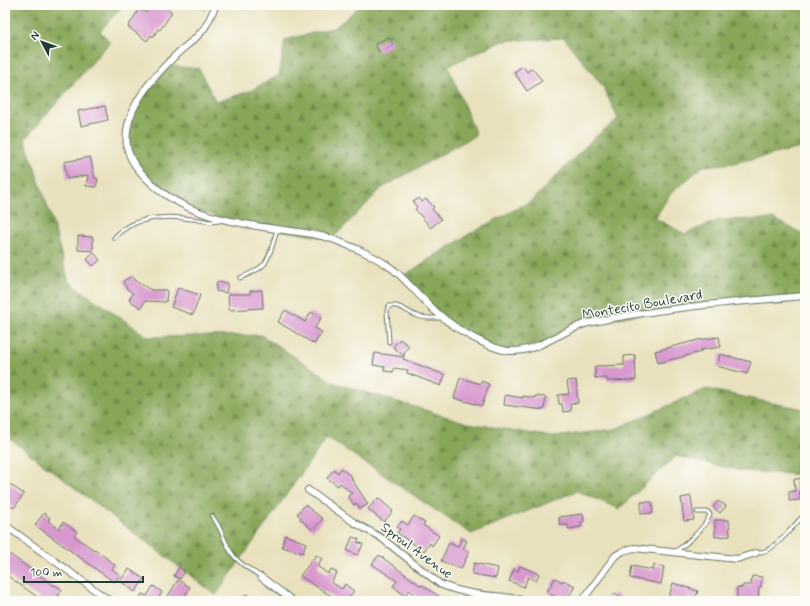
<svg xmlns="http://www.w3.org/2000/svg" width="810" height="606" font-family="Mynerve,sans-serif">
	<defs>
		<pattern id="forest-firs" width="22" height="20" patternUnits="userSpaceOnUse"><rect width="22" height="20" fill="#87a659"/><path d="M5 1l3.5 6h-7zM16 11l3.5 6h-7z" fill="#6e884a"/></pattern>
	</defs>
	<rect width="100%" height="100%" fill="#fdfcf7"/>
	<filter id="ink" filterUnits="userSpaceOnUse"><feTurbulence type="fractalNoise" baseFrequency=".025" numOctaves="2"/><feDisplacementMap in="SourceGraphic" scale="8" xChannelSelector="R" yChannelSelector="G"/><feConvolveMatrix kernelMatrix="1 2 1 2 8 2 1 2 1" color-interpolation-filters="sRGB"/></filter>
	<filter id="wash" filterUnits="userSpaceOnUse"><feTurbulence type="fractalNoise" baseFrequency=".012" numOctaves="4" result="noise"/><feDisplacementMap in="SourceGraphic" scale="16" xChannelSelector="R" yChannelSelector="G"/><feGaussianBlur stdDeviation="0.9" result="paint"/><feColorMatrix in="noise" values="0 0 0 0 0 0 0 0 0 0 0 0 0 0 0 0 0 1.4 0 .05"/><feComposite in="paint" operator="in"/></filter>
	<g filter="url(#wash)">
		<rect width="100%" height="100%" fill="#e9e1bd"/>
		<g fill="url(#forest-firs)" stroke="#537246">
			<path d="M 5,5 L 124,5 L 100,31 L 110,42 L 25,139 L 51,217 L 69,282 L 148,337 L 261,335 L 335,383 L 468,423 L 553,437 L 615,429 L 706,389 L 767,402 L 805,409 L 805,475 L 742,471 L 676,456 L 619,509 L 577,491 L 471,534 L 327,437 L 216,595 L 5,435 Z"/>
			<path d="M 361,5 L 805,5 L 805,146 L 801,148 L 734,163 L 703,166 L 670,194 L 655,218 L 685,234 L 719,220 L 774,219 L 805,235 L 805,296 L 682,307 L 585,324 L 540,345 L 505,351 L 457,329 L 401,277 L 471,233 L 531,201 L 592,140 L 618,119 L 604,88 L 564,38 L 502,41 L 448,66 L 476,135 L 382,188 L 332,239 L 235,223 L 185,206 L 141,173 L 127,147 L 134,110 L 166,65 L 199,69 L 216,102 L 250,91 L 279,75 L 285,40 L 336,27 Z"/>
		</g>
		<g id="blocks">
			<g fill="#d898cf">
				<path d="M 151,5 L 158,5 L 163,8 L 164,6 L 171,11 L 171,14 L 160,30 L 158,29 L 153,37 L 151,35 L 147,41 L 128,27 L 139,9 L 146,13 Z"/>
				<path d="M 389,37 L 393,45 L 379,52 L 375,44 Z"/>
				<path d="M 523,66 L 527,72 L 532,68 L 542,81 L 527,91 L 514,72 Z"/>
				<path d="M 105,106 L 108,120 L 81,126 L 78,111 Z"/>
				<path d="M 90,157 L 95,178 L 98,179 L 96,187 L 86,186 L 88,175 L 67,179 L 64,162 Z"/>
				<path d="M 419,198 L 422,202 L 426,199 L 434,207 L 432,209 L 441,219 L 431,228 L 415,209 L 417,207 L 413,202 Z"/>
				<path d="M 78,236 L 93,237 L 93,251 L 78,250 Z"/>
				<path d="M 94,253 L 100,260 L 93,266 L 87,259 Z"/>
				<path d="M 132,276 L 134,280 L 151,290 L 167,290 L 166,302 L 145,301 L 141,308 L 129,300 L 133,293 L 127,289 L 123,281 Z"/>
				<path d="M 217,282 L 228,283 L 226,293 L 216,291 Z"/>
				<path d="M 178,288 L 200,295 L 193,315 L 171,307 Z"/>
				<path d="M 262,290 L 263,308 L 229,310 L 228,294 L 250,294 L 250,291 Z"/>
				<path d="M 285,310 L 305,322 L 311,312 L 321,318 L 315,328 L 322,332 L 314,344 L 278,322 Z"/>
				<path d="M 719,337 L 721,347 L 700,350 L 701,352 L 658,363 L 655,351 L 698,340 Z"/>
				<path d="M 400,339 L 409,346 L 405,351 L 404,356 L 393,347 Z"/>
				<path d="M 375,353 L 404,357 L 403,359 L 445,375 L 441,386 L 407,373 L 408,370 L 394,368 L 393,372 L 384,371 L 385,367 L 373,365 Z"/>
				<path d="M 720,354 L 751,362 L 747,374 L 717,366 Z"/>
				<path d="M 635,355 L 636,380 L 607,381 L 607,378 L 595,378 L 595,366 L 624,365 L 624,356 Z"/>
				<path d="M 460,378 L 481,384 L 481,381 L 489,384 L 482,406 L 454,398 Z"/>
				<path d="M 576,380 L 578,403 L 570,404 L 571,411 L 563,412 L 562,404 L 559,404 L 558,395 L 569,394 L 567,381 Z"/>
				<path d="M 505,395 L 523,398 L 523,396 L 535,398 L 535,396 L 546,397 L 544,410 L 504,405 Z"/>
				<path d="M 341,468 L 352,477 L 351,478 L 368,504 L 360,509 L 356,503 L 354,505 L 348,496 L 352,493 L 340,483 L 338,486 L 327,478 L 334,469 L 338,473 Z"/>
				<path d="M 805,478 L 805,490 L 800,491 L 800,500 L 789,501 L 789,492 L 795,491 L 794,479 Z"/>
				<path d="M 5,481 L 24,494 L 14,508 L 5,502 Z"/>
				<path d="M 691,496 L 694,520 L 684,521 L 681,498 Z"/>
				<path d="M 378,498 L 393,511 L 384,522 L 368,509 Z"/>
				<path d="M 718,501 L 726,506 L 720,513 L 713,507 Z"/>
				<path d="M 641,502 L 652,502 L 653,513 L 641,514 Z"/>
				<path d="M 305,505 L 323,519 L 313,530 L 300,519 L 301,517 L 297,514 Z"/>
				<path d="M 44,513 L 50,518 L 48,521 L 59,529 L 63,522 L 77,532 L 74,536 L 94,550 L 95,549 L 115,565 L 112,569 L 120,575 L 114,582 L 35,525 Z"/>
				<path d="M 583,514 L 584,522 L 581,522 L 581,527 L 568,529 L 568,525 L 560,525 L 559,517 Z"/>
				<path d="M 414,516 L 425,523 L 423,525 L 439,536 L 432,546 L 430,543 L 424,551 L 397,533 L 400,529 L 397,527 L 402,521 L 408,525 Z"/>
				<path d="M 715,520 L 729,520 L 730,536 L 715,537 Z"/>
				<path d="M 285,535 L 306,543 L 303,553 L 282,547 Z"/>
				<path d="M 352,537 L 359,539 L 357,542 L 363,544 L 358,555 L 347,551 Z"/>
				<path d="M 461,538 L 467,541 L 463,549 L 469,552 L 461,569 L 441,561 L 449,543 L 458,547 Z"/>
				<path d="M 8,553 L 54,586 L 55,585 L 62,590 L 58,596 L 64,601 L 43,601 L 5,574 L 5,557 Z"/>
				<path d="M 316,555 L 322,559 L 317,566 L 328,574 L 331,569 L 337,573 L 331,582 L 342,589 L 345,584 L 354,591 L 346,601 L 339,601 L 300,576 Z"/>
				<path d="M 379,555 L 421,586 L 422,585 L 446,601 L 425,601 L 409,590 L 405,596 L 393,586 L 397,581 L 372,564 Z"/>
				<path d="M 474,563 L 498,568 L 496,578 L 472,574 Z"/>
				<path d="M 654,565 L 664,567 L 661,584 L 630,578 L 632,566 L 653,570 Z"/>
				<path d="M 520,566 L 539,574 L 536,581 L 528,577 L 524,587 L 509,581 L 514,569 L 518,571 Z"/>
				<path d="M 179,567 L 185,571 L 180,579 L 174,576 Z"/>
				<path d="M 129,569 L 144,579 L 135,592 L 120,581 Z"/>
				<path d="M 752,576 L 762,577 L 761,587 L 759,587 L 758,601 L 737,601 L 737,587 L 742,588 L 743,585 L 751,585 Z"/>
				<path d="M 555,578 L 562,582 L 563,580 L 575,586 L 566,601 L 562,601 L 547,592 Z"/>
				<path d="M 178,580 L 190,587 L 182,601 L 165,601 Z"/>
				<path d="M 673,583 L 698,591 L 695,600 L 687,597 L 686,601 L 683,601 L 669,596 Z"/>
				<path d="M 153,586 L 162,592 L 157,601 L 138,601 L 142,594 L 147,596 Z"/>
				<path d="M 615,593 L 626,601 L 609,601 Z"/>
				<path d="M 246,594 L 257,601 L 241,601 Z"/>
			</g>
		</g>
	</g>
	<g filter="url(#ink)">
		<use href="#blocks" fill-opacity="0" stroke="#667664" stroke-width="1"/>
		<g fill="none" stroke-linecap="round" stroke-linejoin="round">
			<defs>
				<g id="service">
					<path d="M 114,238 C 133,216 166,215 192,219 C 204,220 211,224 223,220"/>
					<path d="M 240,278 C 248,274 259,271 265,263 C 271,254 274,240 277,229"/>
					<path d="M 389,342 L 387,311 L 389,306 C 402,304 407,313 418,316 C 426,319 434,318 443,318"/>
					<path d="M 802,494 L 805,493"/>
					<path d="M 212,516 C 222,528 224,543 233,555 C 240,565 252,570 261,577"/>
					<path d="M 675,552 C 688,542 703,530 710,515 L 708,512 L 697,512"/>
					<path d="M 756,553 C 759,552 762,552 765,551 C 778,546 795,524 805,514"/>
				</g>
				<g id="minor">
					<path d="M 216,5 C 212,13 209,22 203,30 C 197,38 187,45 179,52 C 155,75 122,109 127,146 C 129,160 139,171 149,181 C 182,214 232,223 277,229 C 295,232 314,233 332,239 C 353,247 376,256 394,270 C 408,282 420,297 434,310 C 450,325 468,336 488,345 C 496,348 506,352 515,351 C 541,350 564,329 588,323 C 660,308 732,302 805,296"/>
					<path d="M 308,490 L 355,523 L 380,537 L 440,584 C 464,595 492,595 518,599 L 524,601"/>
					<path d="M 5,525 L 110,601"/>
					<path d="M 261,577 L 293,601"/>
					<path d="M 582,601 L 615,556 L 623,551 L 634,548 L 737,559 L 756,553"/>
				</g>
			</defs>
			<use href="#service" stroke="#667664" stroke-width="5"/>
			<use href="#minor" stroke="#667664" stroke-width="8"/>
			<path stroke="#667664" stroke-width="1.5" stroke-dasharray="1 3" stroke-linecap="butt" d="M 197,5 L 207,11"/>
			<use href="#service" stroke="#fff" stroke-width="3"/>
			<use href="#minor" stroke="#fff" stroke-width="6"/>
		</g>
	</g>
	<g text-anchor="middle" stroke-width="3" stroke-linejoin="round" paint-order="stroke">
		<g font-size="14" fill="#1f3d34" stroke="#fdfcf7">
			<text transform="translate(642 304) rotate(-10)" y="5">Montecito Boulevard</text>
			<text transform="translate(417 550) rotate(36)" y="5">Sproul Avenue</text>
		</g>
	</g>
	<rect width="810" height="606" fill="none" stroke="#fdfcf7" stroke-width="20"/>
	<g transform="translate(42 42) rotate(311)" stroke="#fdfcf7" stroke-width="3" paint-order="stroke">
	<path d="M0-3L7 15L0 10L-7 15Z" fill="#1f3d34"/>
	<text y="-6" font-size="11" font-weight="bold" text-anchor="middle" fill="#1f3d34">N</text>
	</g>
	<path d="M24 576v6h119v-6" fill="none" stroke="#1f3d34" stroke-width="2"/>
	<text x="30" y="576" font-size="12" fill="#1f3d34" stroke="#fdfcf7" stroke-width="3" paint-order="stroke">100 m</text>
</svg>
